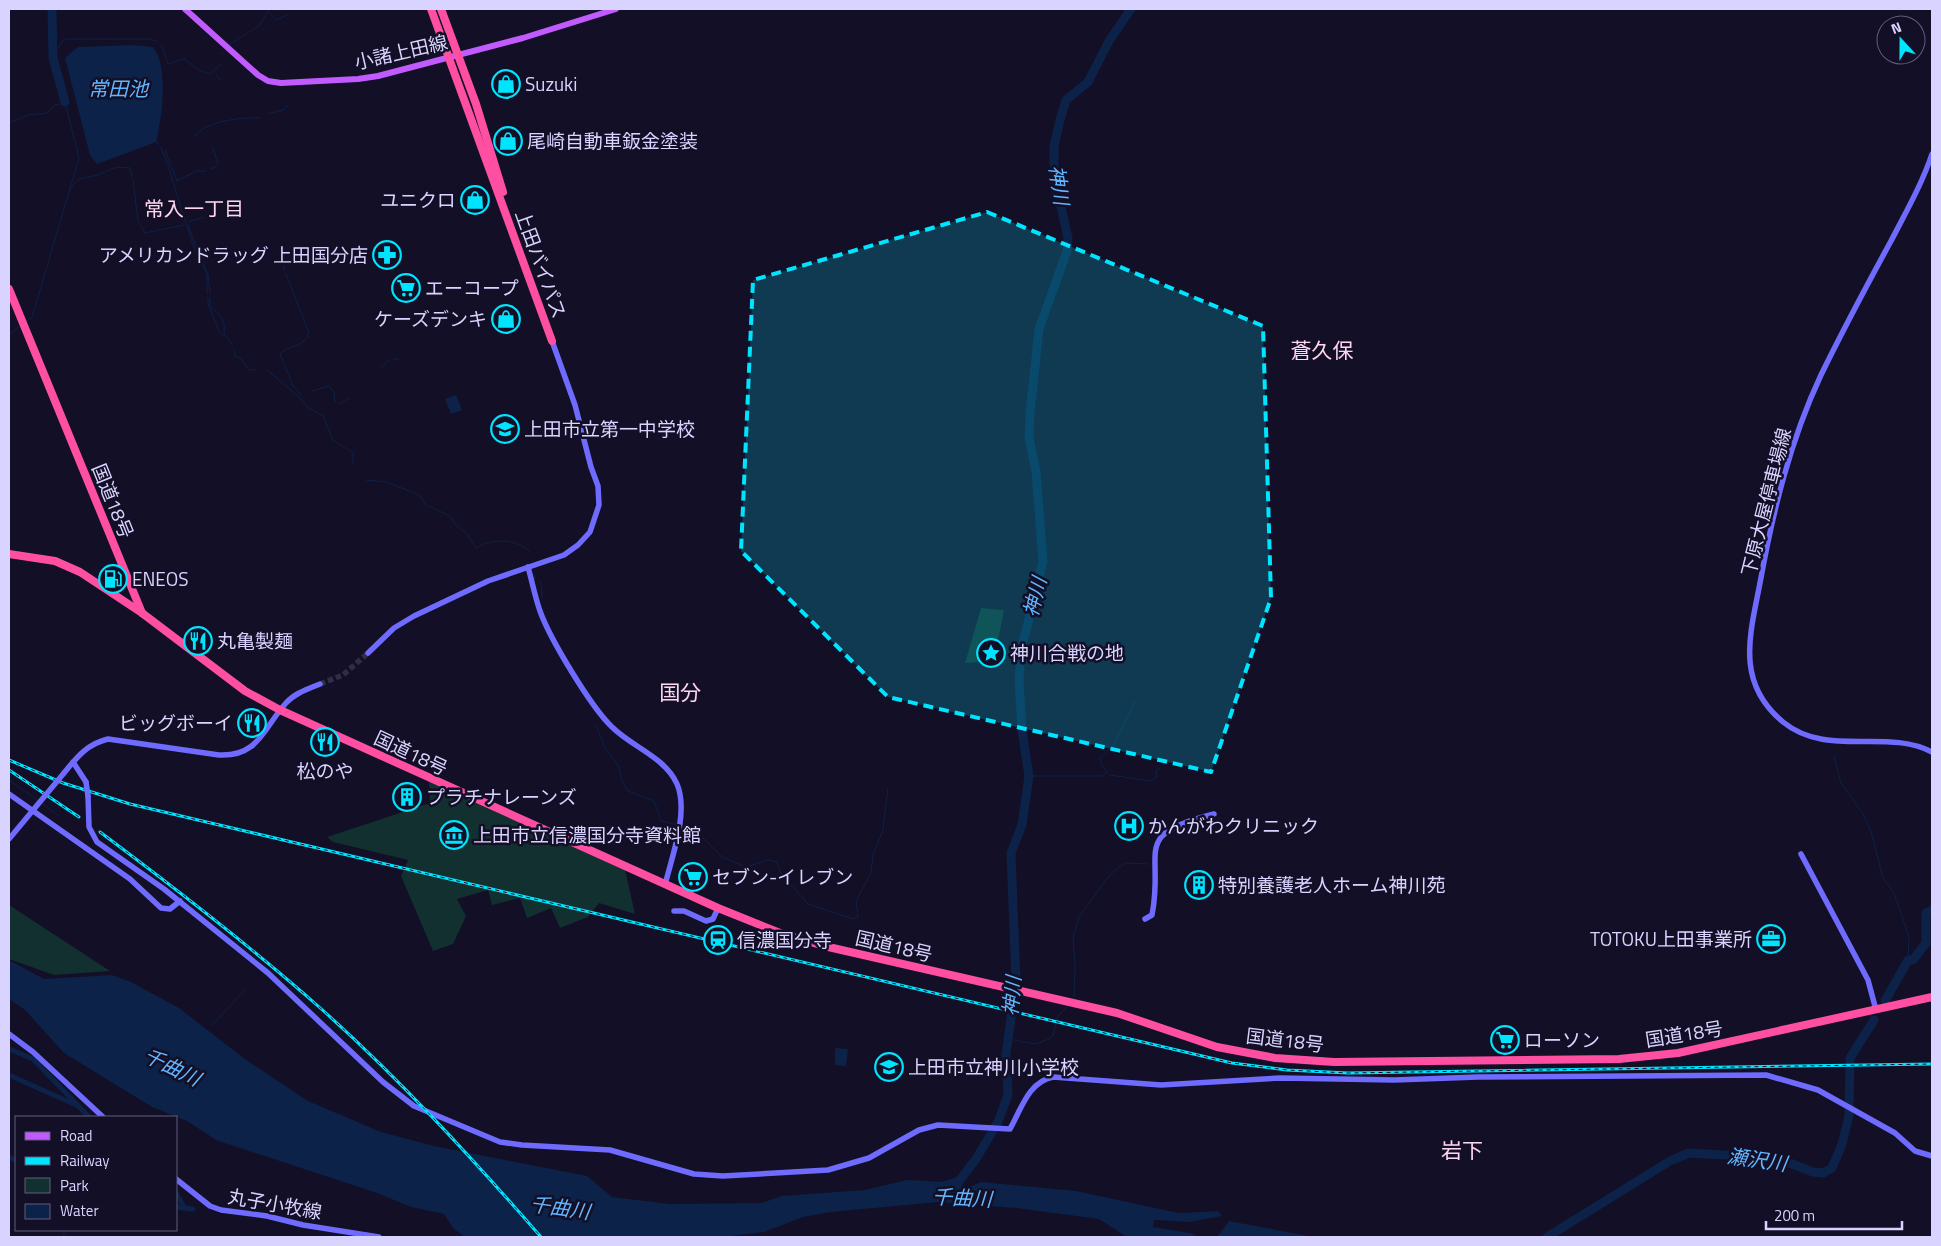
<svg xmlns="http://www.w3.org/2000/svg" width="1941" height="1246" font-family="'Titillium Web','Noto Sans JP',sans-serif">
	<rect width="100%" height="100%" fill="#130f26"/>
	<g fill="#12302f">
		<path d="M 981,608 L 1004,610 L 994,661 L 965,663 Z"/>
		<path d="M 429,779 L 624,865 L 635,914 L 599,903 L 588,917 L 560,928 L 551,908 L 527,918 L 520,898 L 492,905 L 488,890 L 457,899 L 466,916 L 453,944 L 433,951 L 401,876 L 408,860 L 333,842 L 327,837 L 430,803 Z"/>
		<path d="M 9,905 L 110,971 L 54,975 L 9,959 Z"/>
	</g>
	<g fill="#0c2248">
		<path d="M 133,45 L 153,47 C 169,67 162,118 156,142 L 97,164 L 90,155 L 65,58 L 78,47 Z"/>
		<path d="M 456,395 L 462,410 L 451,414 L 445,399 Z"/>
		<path d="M 9,960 L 44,979 L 112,975 L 131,982 L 179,1008 L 245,1059 L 308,1101 L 381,1132 L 434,1146 L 587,1176 L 612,1197 L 670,1204 L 762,1203 L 781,1196 L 865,1190 L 907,1180 L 941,1182 L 958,1177 L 963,1186 L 969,1187 L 981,1182 L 1076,1191 L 1179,1213 L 1218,1211 L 1222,1216 L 1189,1222 L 1154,1220 L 1153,1227 L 1190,1233 L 1199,1237 L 1127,1237 L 1099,1219 L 1016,1208 L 938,1202 L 831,1212 L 803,1217 L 764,1232 L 723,1237 L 465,1237 L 453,1228 L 444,1214 L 411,1207 L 377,1193 L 216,1140 L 187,1121 L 152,1107 L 64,1053 L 25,1010 L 9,999 Z"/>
		<path d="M 835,1048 L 848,1049 L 846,1066 L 835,1065 Z"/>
		<path d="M 1229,1221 L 1314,1237 L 1217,1237 Z"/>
	</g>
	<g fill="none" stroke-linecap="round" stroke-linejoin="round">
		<g stroke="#0c2248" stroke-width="1">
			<path d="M 65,39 L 149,39 L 157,41"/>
			<path d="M 161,44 L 168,64 L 184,59 L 199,70 L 210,74 L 221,64"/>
			<path d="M 230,46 L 230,44 L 260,25 L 268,11 L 276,20 L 287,15"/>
			<path d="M 221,52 L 222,54"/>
			<path d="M 55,64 L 55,52 L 64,39"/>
			<path d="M 216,75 L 221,81"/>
			<path d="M 267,114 L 283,110 L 290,103"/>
			<path d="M 9,123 L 28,115 L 47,113 L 55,105 L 60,104"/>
			<path d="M 195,136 C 205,121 243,117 259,118"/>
			<path d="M 156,142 L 159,145"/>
			<path d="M 161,148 L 169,167"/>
			<path d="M 213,148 L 218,164"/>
			<path d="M 165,150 L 171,166"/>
			<path d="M 172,168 L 177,181 L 196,171 L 206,171"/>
			<path d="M 169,169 L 193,245 L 207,274 L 207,294"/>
			<path d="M 210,169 L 217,166"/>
			<path d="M 133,180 L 138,221 L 145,233 L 184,225"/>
			<path d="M 70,190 C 80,173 85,180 100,174 C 113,168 115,166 130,168 L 132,177"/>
			<path d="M 189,222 L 204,217"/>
			<path d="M 188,225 L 202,263 L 208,274 L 210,293"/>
			<path d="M 284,263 L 284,269"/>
			<path d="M 286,274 L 309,333 C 305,347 288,345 280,354 L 293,386 L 301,395"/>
			<path d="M 210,297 L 210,306 C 220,316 226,318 224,333 L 232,344"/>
			<path d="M 208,298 L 208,304 L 219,331"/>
			<path d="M 27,321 L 32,317 L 79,158 L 65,102"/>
			<path d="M 219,332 L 225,336"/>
			<path d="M 9,335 L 20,326"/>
			<path d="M 234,350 L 235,356 L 241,359 L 249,370 L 256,370"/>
			<path d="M 393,359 L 398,359"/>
			<path d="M 266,369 L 300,398 L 308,408 L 323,416 L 333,440 L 353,453 L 353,463"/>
			<path d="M 380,369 L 389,360"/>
			<path d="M 312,391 L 329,386 L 334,393 L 335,402"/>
			<path d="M 339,404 L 349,398"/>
			<path d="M 366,480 L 387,482 L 419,495 L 426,505 L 450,516 L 455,524 L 468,535 L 476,548 C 480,546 483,544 487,543 C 499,539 523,541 529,552"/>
			<path d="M 534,574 L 535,579"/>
			<path d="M 541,582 L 542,598"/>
			<path d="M 596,725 L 605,748 L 618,765 L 622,781 L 628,791 L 654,801 L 661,821 L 678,825"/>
			<path d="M 1834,756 L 1841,783 L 1863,814 L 1871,831 L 1883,878 L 1894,893 L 1909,937 L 1908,960"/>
			<path d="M 1110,775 L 1151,781 L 1157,777 L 1156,771 L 1161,768"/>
			<path d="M 1029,776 L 1102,776 L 1107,772 L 1101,764 L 1100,758 L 1113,746 L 1135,702"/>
			<path d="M 9,780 L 38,801"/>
			<path d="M 41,803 L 59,816"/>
			<path d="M 691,828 L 700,832"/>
			<path d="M 703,838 L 722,857 L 746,867 L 768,860 L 777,862 L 780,872 L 808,904 L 853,919 L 858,917 L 856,901 L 871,873 L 873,855 L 883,830 L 888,788"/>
			<path d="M 1074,997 L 1075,965 L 1073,938 L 1079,917 L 1108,877 L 1120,866 L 1127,863 L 1148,864"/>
			<path d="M 212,1025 L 246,989"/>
			<path d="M 1009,1039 L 1035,1044 L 1049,1039 L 1053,1035 L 1058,1016 L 1067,1007"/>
			<path d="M 63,1237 L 65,1230"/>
		</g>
		<g stroke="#0c2248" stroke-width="5">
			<path d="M 9,1049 L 33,1059 L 89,1117"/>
			<path d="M 9,1075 L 76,1105"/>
			<path d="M 9,1157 L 16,1160"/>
			<path d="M 176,1193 L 184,1207"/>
			<path d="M 176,1207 L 193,1209"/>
		</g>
		<g stroke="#0c2248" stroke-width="9">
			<path d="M 52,9 L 53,58 L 65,102"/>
			<path d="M 1885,1001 L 1908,960 L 1913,960 L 1926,943 L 1926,913 L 1932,910"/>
			<path d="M 953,1189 L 976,1159 L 998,1122 L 1008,1095 L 1006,1054 L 1016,982 L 1011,853 L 1022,825 L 1029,776 L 1022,731 L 1019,680 L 1021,651 L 1043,561 L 1036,472 L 1029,437 L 1030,413 L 1039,329 L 1067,251 L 1068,238 L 1056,184 L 1054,162 L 1054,146 L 1060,120 L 1066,100 L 1088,82 L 1109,41 L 1131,9"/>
			<path d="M 1547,1237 L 1670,1161 L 1689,1153 L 1762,1157 L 1787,1162 L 1813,1172 L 1823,1173 L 1832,1168 L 1842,1144 L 1849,1116 L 1850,1058 L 1874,1020"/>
		</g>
		<path stroke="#312d47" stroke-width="5.5" stroke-dasharray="5.5 3" stroke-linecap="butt" d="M 320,684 L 343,675 L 368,653"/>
		<g stroke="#6f6bff" stroke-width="5.5">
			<path d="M 1932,154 C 1922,184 1906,212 1891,241 C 1867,285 1843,330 1821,375 C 1790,441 1773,511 1760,583 C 1750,635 1735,682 1783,722 C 1827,758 1886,728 1932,752"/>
			<path d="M 528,567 C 532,581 535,597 540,611 C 550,639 591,707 612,727 C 632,747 665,757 677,784 C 689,812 672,856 665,885"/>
			<path d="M 368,653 L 394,628 L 414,616 L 488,581 L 564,555 L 578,545 L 590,532 L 599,505 L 598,486 L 591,467 L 575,405 L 552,341"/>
			<path d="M 73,762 L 86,782"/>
			<path d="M 64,773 C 77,757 87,744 108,739 L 219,755 C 259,757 264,727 286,703 C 295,693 308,689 320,684"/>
			<path d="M 9,794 L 130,879 L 161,908 L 170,909 L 180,901"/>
			<path d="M 88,796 L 89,827 L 97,842 L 164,889 L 268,973 L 383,1082 L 414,1106 L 500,1142 L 522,1145 L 610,1150 L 694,1174 L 723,1176 L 828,1170 L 869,1158 L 919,1130 L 938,1125 L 1010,1129 C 1021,1110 1028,1082 1053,1077 L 1161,1085 L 1280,1078 L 1394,1080 L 1478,1077 L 1766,1075 L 1818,1090 L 1895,1133 L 1915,1151 L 1932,1156"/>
			<path d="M 1801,854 L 1868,980 L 1876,1010"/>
			<path d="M 674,911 L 684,911 L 706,921 L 713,919 L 718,908"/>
			<path d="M 1145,919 L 1152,915 C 1165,850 1129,835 1214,814"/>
			<path d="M 9,1034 L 33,1052 L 103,1117"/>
			<path d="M 176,1179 L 210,1206 L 221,1210 L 267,1216 L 303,1225 L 379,1237"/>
		</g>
		<path stroke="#c25bff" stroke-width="6" d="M 185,9 L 258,75 L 268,81 L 281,83 L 358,79 L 378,76 L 523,38 L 616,9"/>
		<g stroke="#ff4fa3" stroke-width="8">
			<path d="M 431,9 L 552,341"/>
			<path d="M 441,9 L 476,104 L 503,192"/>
			<path d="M 9,289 L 142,613"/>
			<path d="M 9,554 L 55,561 L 80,572 L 142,613 L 245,691 L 280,710 L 718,908 L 780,933 L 824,946 L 1117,1013 L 1217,1047 L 1275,1058 L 1334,1062 L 1619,1059 L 1678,1053 L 1932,997"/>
		</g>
		<defs>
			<g id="rail">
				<path d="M 9,760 L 63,783 L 130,804 L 1232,1063 L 1287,1070 L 1348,1073 L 1932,1064"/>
				<path d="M 9,770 L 79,817"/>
				<path d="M 100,832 C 175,888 248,944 318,1006 C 398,1077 471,1157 541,1237"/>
			</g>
		</defs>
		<use href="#rail" stroke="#00e5ff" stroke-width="3"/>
		<use href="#rail" stroke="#130f26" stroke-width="1" stroke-dasharray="4" stroke-linecap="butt"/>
		<g stroke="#6f6bff" stroke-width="5.5">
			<path d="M 86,782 L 88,796"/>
			<path d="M 9,839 L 64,773"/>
		</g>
	</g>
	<path fill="#00e5ff" fill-opacity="0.2" stroke="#00e5ff" stroke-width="4" stroke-dasharray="10 6" stroke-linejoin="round" d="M 987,212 L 1263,326 L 1271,598 L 1211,772 L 888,697 L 741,551 L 753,280 Z"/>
	<defs>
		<symbol id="shop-ring" viewBox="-11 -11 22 22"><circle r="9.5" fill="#130f26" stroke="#00e5ff" stroke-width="1.5"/><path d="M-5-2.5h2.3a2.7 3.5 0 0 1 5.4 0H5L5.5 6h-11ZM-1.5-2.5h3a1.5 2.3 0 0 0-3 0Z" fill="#00e5ff"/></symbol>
		<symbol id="pharmacy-ring" viewBox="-11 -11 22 22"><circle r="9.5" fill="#130f26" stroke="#00e5ff" stroke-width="1.5"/><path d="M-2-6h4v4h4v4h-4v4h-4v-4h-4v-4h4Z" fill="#00e5ff"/></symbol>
		<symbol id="supermarket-ring" viewBox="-11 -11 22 22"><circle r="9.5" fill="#130f26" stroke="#00e5ff" stroke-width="1.5"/><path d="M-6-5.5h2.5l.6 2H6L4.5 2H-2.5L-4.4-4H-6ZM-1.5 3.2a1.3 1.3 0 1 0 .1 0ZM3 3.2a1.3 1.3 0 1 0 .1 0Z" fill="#00e5ff"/></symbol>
		<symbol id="school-ring" viewBox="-11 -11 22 22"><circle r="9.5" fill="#130f26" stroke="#00e5ff" stroke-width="1.5"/><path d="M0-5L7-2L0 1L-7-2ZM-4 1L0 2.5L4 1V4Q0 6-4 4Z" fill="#00e5ff"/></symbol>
		<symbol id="fuel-ring" viewBox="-11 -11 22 22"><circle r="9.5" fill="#130f26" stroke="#00e5ff" stroke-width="1.5"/><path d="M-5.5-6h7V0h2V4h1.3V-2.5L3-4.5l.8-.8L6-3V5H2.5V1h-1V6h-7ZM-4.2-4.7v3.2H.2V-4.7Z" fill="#00e5ff"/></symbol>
		<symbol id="restaurant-ring" viewBox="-11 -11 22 22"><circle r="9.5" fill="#130f26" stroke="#00e5ff" stroke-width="1.5"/><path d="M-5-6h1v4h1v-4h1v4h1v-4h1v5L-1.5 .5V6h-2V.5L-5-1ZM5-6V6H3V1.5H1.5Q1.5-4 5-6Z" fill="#00e5ff"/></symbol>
		<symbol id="sight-ring" viewBox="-11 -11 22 22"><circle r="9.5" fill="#130f26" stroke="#00e5ff" stroke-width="1.5"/><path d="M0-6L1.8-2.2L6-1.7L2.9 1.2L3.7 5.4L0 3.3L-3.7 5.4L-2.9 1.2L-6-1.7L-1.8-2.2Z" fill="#00e5ff"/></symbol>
		<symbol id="building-ring" viewBox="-11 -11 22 22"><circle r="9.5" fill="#130f26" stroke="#00e5ff" stroke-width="1.5"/><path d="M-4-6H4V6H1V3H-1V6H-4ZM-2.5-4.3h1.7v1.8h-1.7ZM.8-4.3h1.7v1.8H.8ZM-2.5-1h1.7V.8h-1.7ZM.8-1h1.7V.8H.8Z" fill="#00e5ff"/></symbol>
		<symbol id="hospital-ring" viewBox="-11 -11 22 22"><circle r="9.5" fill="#130f26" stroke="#00e5ff" stroke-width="1.5"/><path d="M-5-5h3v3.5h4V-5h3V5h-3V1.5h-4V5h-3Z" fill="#00e5ff"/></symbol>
		<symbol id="museum-ring" viewBox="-11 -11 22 22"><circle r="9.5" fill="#130f26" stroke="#00e5ff" stroke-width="1.5"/><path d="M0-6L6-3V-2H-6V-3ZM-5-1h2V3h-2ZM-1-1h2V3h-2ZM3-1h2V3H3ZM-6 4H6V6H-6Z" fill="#00e5ff"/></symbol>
		<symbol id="office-ring" viewBox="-11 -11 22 22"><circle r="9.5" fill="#130f26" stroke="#00e5ff" stroke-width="1.5"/><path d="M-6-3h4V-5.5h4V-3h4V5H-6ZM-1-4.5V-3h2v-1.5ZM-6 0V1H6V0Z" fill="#00e5ff"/></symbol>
		<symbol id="station-ring" viewBox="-11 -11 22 22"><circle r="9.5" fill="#130f26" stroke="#00e5ff" stroke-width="1.5"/><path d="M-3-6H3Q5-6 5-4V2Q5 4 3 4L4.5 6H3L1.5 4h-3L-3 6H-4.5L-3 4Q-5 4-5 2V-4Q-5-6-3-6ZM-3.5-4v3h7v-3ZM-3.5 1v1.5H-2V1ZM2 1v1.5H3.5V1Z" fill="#00e5ff"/></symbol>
	</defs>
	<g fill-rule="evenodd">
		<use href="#shop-ring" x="490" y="68" width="32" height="32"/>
		<use href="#shop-ring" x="492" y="125" width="32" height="32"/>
		<use href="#shop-ring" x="459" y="184" width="32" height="32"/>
		<use href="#pharmacy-ring" x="371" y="239" width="32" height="32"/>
		<use href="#supermarket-ring" x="390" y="272" width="32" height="32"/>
		<use href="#shop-ring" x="490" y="303" width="32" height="32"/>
		<use href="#school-ring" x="489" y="413" width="32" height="32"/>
		<use href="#fuel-ring" x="97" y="563" width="32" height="32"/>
		<use href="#restaurant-ring" x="182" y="625" width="32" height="32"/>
		<use href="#sight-ring" x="975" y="637" width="32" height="32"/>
		<use href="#restaurant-ring" x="236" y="707" width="32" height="32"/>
		<use href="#restaurant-ring" x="309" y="726" width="32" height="32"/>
		<use href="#building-ring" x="391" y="781" width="32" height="32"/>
		<use href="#hospital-ring" x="1113" y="810" width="32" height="32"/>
		<use href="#museum-ring" x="438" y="819" width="32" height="32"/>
		<use href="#supermarket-ring" x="677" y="861" width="32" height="32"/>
		<use href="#building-ring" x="1183" y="869" width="32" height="32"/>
		<use href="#office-ring" x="1755" y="923" width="32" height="32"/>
		<use href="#station-ring" x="702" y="924" width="32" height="32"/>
		<use href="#supermarket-ring" x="1489" y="1024" width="32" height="32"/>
		<use href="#school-ring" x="873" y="1051" width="32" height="32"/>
	</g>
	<g text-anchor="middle" stroke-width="5" stroke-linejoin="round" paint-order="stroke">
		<g font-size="19" fill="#d9d4ff" stroke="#130f26">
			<text transform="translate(401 52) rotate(-13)" y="7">小諸上田線</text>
			<text transform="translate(541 264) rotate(70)" y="7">上田バイパス</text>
			<text transform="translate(113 501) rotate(68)" y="7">国道18号</text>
			<text transform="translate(1766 502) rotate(-76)" y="7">下原大屋停車場線</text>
			<text transform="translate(411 753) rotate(25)" y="7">国道18号</text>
			<text transform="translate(894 946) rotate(13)" y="7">国道18号</text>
			<text transform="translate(1684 1034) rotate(-9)" y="7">国道18号</text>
			<text transform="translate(1285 1040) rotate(7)" y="7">国道18号</text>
			<text transform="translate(275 1204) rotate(10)" y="7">丸子小牧線</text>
		</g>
		<g font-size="19" fill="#d9d4ff" stroke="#130f26" text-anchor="start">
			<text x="525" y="91">Suzuki</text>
			<text x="527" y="148">尾崎自動車鈑金塗装</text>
			<text x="456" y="207" text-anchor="end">ユニクロ</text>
			<text x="368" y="262" text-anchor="end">アメリカンドラッグ 上田国分店</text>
			<text x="425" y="295">エーコープ</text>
			<text x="487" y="326" text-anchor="end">ケーズデンキ</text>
			<text x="524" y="436">上田市立第一中学校</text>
			<text x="132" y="586">ENEOS</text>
			<text x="217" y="648">丸亀製麺</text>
			<text x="1010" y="660">神川合戦の地</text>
			<text x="233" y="730" text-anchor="end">ビッグボーイ</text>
			<text x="325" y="778" text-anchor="middle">松のや</text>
			<text x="426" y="804">プラチナレーンズ</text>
			<text x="1148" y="833">かんがわクリニック</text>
			<text x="473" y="842">上田市立信濃国分寺資料館</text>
			<text x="712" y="884">セブン-イレブン</text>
			<text x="1218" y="892">特別養護老人ホーム神川苑</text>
			<text x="1752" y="946" text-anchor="end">TOTOKU上田事業所</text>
			<text x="737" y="947">信濃国分寺</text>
			<text x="1524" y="1047">ローソン</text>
			<text x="908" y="1074">上田市立神川小学校</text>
		</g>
		<g font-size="20" font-style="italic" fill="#62b6ff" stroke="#130f26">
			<text x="118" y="96">常田池</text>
			<text transform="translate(1059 185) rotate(82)" y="7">神川</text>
			<text transform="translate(1035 597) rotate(-76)" y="7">神川</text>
			<text transform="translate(1012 996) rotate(-85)" y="7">神川</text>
			<text transform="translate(172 1067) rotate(26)" y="7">千曲川</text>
			<text transform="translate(1757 1160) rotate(8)" y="7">瀬沢川</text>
			<text transform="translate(962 1198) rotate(3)" y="7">千曲川</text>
			<text transform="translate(560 1208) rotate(8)" y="7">千曲川</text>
		</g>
		<g font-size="20" fill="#ffd6f0" stroke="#130f26">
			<text x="194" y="216">常入一丁目</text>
		</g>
		<g font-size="21" fill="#ffd6f0" stroke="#130f26">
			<text x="1322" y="358">蒼久保</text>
			<text x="680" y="700">国分</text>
			<text x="1462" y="1158">岩下</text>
		</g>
	</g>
	<rect width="1941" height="1246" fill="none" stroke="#d9d4ff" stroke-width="20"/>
	<rect x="15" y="1116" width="162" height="115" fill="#130f26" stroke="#625e7d"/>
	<rect x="25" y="1132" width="25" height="8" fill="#c25bff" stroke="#625e7d"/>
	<text x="60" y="1141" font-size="15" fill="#d9d4ff">Road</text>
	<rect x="25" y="1157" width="25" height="8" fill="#00e5ff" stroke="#625e7d"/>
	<text x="60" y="1166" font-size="15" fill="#d9d4ff">Railway</text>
	<rect x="25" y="1178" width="25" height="15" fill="#12302f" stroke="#625e7d"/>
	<text x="60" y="1191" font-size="15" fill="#d9d4ff">Park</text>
	<rect x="25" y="1204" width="25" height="15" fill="#0c2248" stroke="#625e7d"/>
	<text x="60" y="1216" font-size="15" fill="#d9d4ff">Water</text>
	<g transform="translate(1901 40) rotate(339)"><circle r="24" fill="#130f26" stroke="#625e7d"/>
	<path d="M0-4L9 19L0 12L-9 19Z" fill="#00e5ff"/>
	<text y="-8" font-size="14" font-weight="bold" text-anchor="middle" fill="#d9d4ff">N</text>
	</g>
	<path d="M1766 1221v8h136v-8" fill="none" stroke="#d9d4ff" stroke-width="2.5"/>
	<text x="1774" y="1221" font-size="15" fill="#d9d4ff" stroke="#130f26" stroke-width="4" paint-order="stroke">200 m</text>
</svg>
